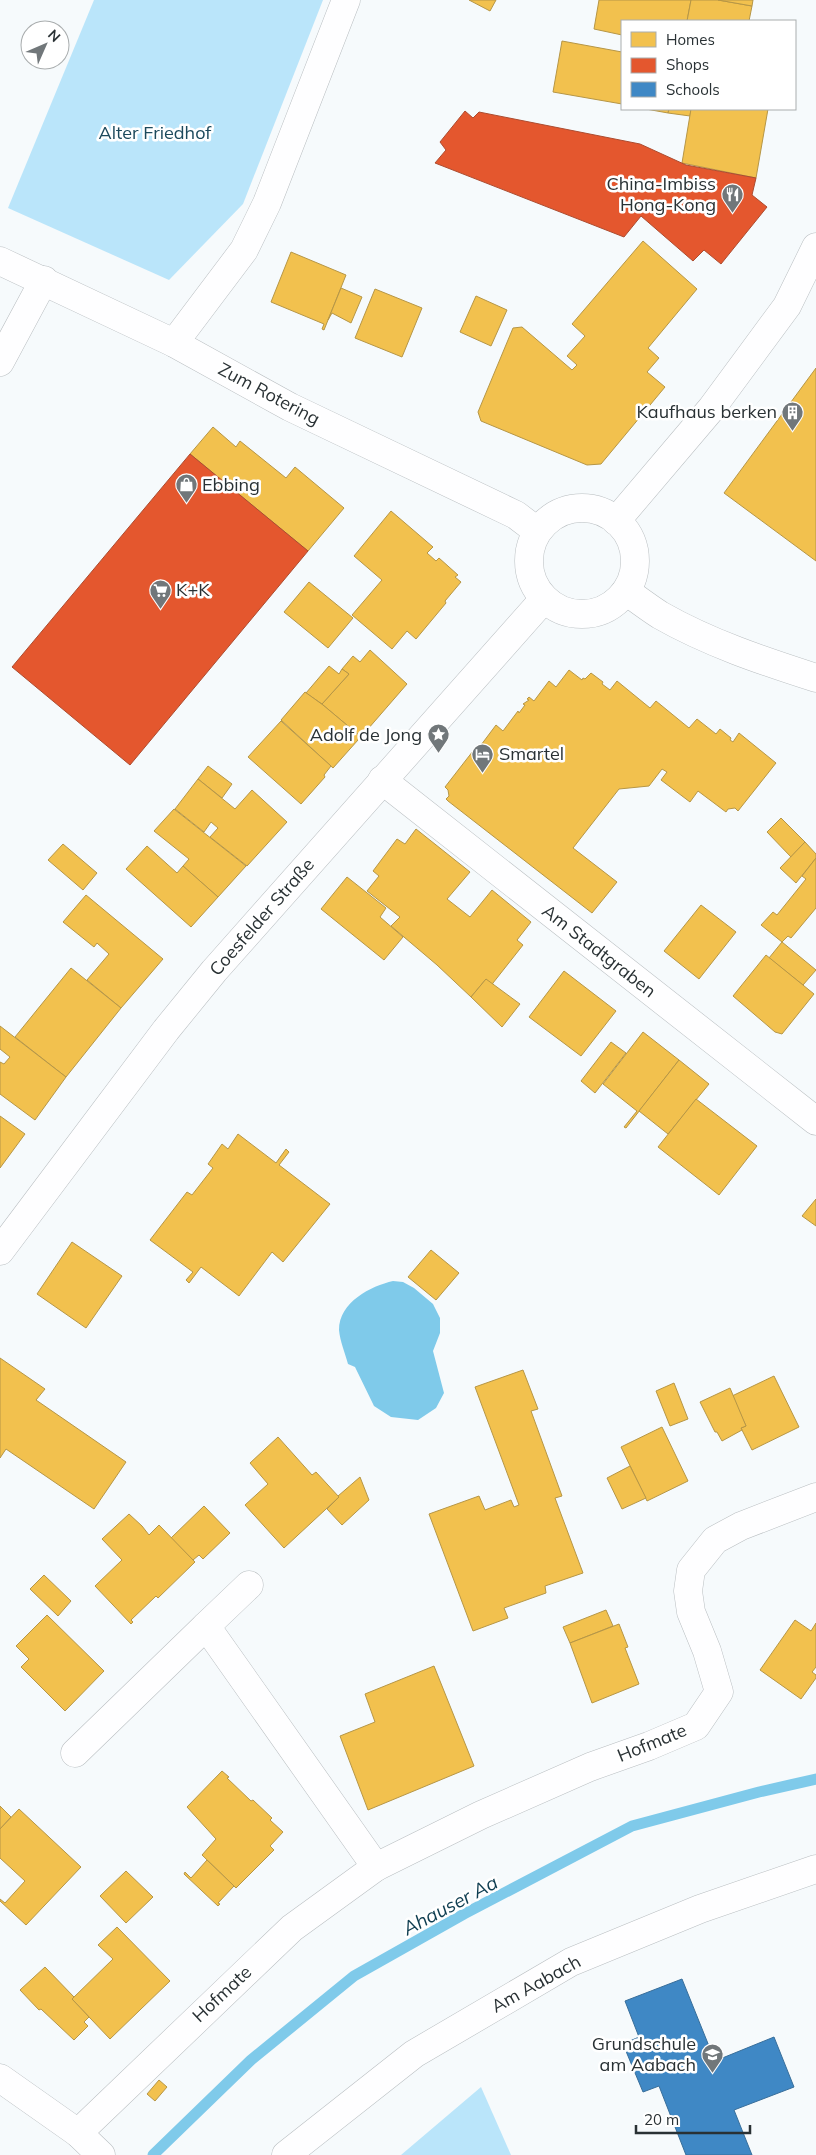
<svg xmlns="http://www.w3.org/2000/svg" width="816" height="2155" font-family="Mulish,sans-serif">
	<rect width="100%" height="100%" fill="#f6fafc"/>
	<g fill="#bae5fa">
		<path d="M 94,0 L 323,0 L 243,204 L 169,280 L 8,208 Z"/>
		<path d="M 481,2087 L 511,2155 L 401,2155 Z"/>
	</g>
	<path fill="#7fcaea" d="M 393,1281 L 403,1282 L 414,1288 L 433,1304 L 440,1318 L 440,1333 L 433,1351 L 444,1393 L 436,1408 L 418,1420 L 391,1417 L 374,1406 L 355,1367 L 348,1364 C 345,1353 340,1341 339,1330 C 339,1302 371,1286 393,1281 Z"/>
	<g fill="#f2c14e" stroke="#b69646">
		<path d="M 469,0 L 496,0 L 490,11 Z"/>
		<path d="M 599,0 L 691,0 L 687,21 L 622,21 L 622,35 L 594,29 Z"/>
		<path d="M 691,0 L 718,0 L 752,6 L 749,21 L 687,21 Z"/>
		<path d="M 718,0 L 753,0 L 752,6 Z"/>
		<path d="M 562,41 L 622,52 L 622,104 L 553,92 Z"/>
		<path d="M 646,109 L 669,109 L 668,113 Z"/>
		<path d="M 669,109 L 691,109 L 690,116 L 668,113 Z"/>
		<path d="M 691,109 L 768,109 L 756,178 L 682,163 Z"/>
		<path d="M 643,241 L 697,289 L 648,348 L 659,358 L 647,372 L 665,387 L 601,464 L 587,465 L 481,421 L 478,412 L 513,328 L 522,327 L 572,370 L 577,365 L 567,356 L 585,336 L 572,324 Z"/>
		<path d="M 291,252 L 346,275 L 324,330 L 322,329 L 324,324 L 271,302 Z"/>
		<path d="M 341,288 L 362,297 L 351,323 L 332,313 L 328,320 Z"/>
		<path d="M 375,289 L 422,308 L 402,357 L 355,338 Z"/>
		<path d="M 476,296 L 507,310 L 491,346 L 460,332 Z"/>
		<path d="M 816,368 L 816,561 L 724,493 Z"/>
		<path d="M 213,427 L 236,447 L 240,441 L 286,478 L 295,467 L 344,508 L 308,551 L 190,454 Z"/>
		<path d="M 391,511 L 433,547 L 427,553 L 436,561 L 439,558 L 458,575 L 455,577 L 461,582 L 445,601 L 446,603 L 416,639 L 407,631 L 392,649 L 352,615 L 382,580 L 354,556 Z"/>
		<path d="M 309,582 L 353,618 L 328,648 L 284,612 Z"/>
		<path d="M 370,650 L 407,684 L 361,737 L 323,705 L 322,705 L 315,700 L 322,704 L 349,674 L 342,669 L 353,656 L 360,662 Z"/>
		<path d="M 329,666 L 339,674 L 342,669 L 349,674 L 322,704 L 306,693 Z"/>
		<path d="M 569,670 L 582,680 L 583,678 L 585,679 L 591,673 L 603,682 L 602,684 L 610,690 L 617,681 L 650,708 L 656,701 L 689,728 L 697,719 L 716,734 L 720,729 L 731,738 L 730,740 L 733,742 L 739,733 L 776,763 L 738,811 L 735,808 L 728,809 L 726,812 L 698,791 L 690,802 L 661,780 L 667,772 L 662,769 L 649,786 L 619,789 L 573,848 L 617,882 L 592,913 L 448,801 L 446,799 L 449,796 L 448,790 L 445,787 L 473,751 L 475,753 L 496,725 L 503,731 L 518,711 L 519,713 L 525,705 L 523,704 L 529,700 L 527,699 L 529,697 L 534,701 L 549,681 L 556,687 Z"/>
		<path d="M 305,692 L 323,705 L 360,736 L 358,740 L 333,768 L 281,720 Z"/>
		<path d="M 281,721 L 331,766 L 324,775 L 325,777 L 301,804 L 248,757 Z"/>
		<path d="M 208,766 L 232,784 L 222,798 L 198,779 Z"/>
		<path d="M 198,779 L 235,809 L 252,790 L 287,822 L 247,866 L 210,837 L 218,828 L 211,822 L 204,832 L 175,809 Z"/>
		<path d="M 174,809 L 246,866 L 218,897 L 183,866 L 189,859 L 154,831 Z"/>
		<path d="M 781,818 L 805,842 L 791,857 L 767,832 Z"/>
		<path d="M 416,829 L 470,872 L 447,899 L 470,917 L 492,890 L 531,922 L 517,940 L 523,945 L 493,983 L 492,985 L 486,979 L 471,997 L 437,965 L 391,926 L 400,917 L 367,891 L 379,876 L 373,871 L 397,839 L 405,844 Z"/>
		<path d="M 805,842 L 816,854 L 816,858 L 796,883 L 780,868 Z"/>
		<path d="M 63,844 L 97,873 L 83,890 L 48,860 Z"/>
		<path d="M 147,846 L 177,873 L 183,866 L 218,897 L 191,927 L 126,869 Z"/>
		<path d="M 816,858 L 816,908 L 791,938 L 788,936 L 782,942 L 761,925 L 773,912 L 777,915 L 806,879 L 802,876 Z"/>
		<path d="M 347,877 L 386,908 L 380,917 L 403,937 L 384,960 L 321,909 Z"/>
		<path d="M 86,895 L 163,959 L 121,1008 L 87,980 L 109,954 L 97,943 L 94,947 L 63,922 Z"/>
		<path d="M 701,905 L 736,932 L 699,979 L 664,951 Z"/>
		<path d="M 782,942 L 816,970 L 803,985 L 769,958 Z"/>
		<path d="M 766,955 L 814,994 L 782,1034 L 775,1032 L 733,996 Z"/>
		<path d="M 71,968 L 121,1008 L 66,1077 L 15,1037 Z"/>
		<path d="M 564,971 L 616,1011 L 581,1056 L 529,1017 Z"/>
		<path d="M 486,979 L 520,1004 L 502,1027 L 471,997 Z"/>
		<path d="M 0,1026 L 66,1077 L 35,1120 L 0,1094 L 0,1062 L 4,1064 L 10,1057 L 0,1049 Z"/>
		<path d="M 643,1032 L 679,1060 L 626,1128 L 624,1127 L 637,1111 L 603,1084 Z"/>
		<path d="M 611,1042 L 626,1053 L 595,1093 L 581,1081 Z"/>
		<path d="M 679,1060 L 709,1084 L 668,1134 L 639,1111 Z"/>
		<path d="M 696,1099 L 757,1146 L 719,1195 L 658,1147 Z"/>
		<path d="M 0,1116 L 25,1134 L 0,1168 Z"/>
		<path d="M 238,1134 L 276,1163 L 286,1149 L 289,1152 L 279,1165 L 330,1204 L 283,1262 L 272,1252 L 239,1296 L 201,1267 L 189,1283 L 186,1280 L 193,1272 L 150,1240 L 187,1192 L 192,1195 L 213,1168 L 208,1164 L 222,1144 L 228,1149 Z"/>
		<path d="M 816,1199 L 816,1226 L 802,1216 Z"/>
		<path d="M 72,1242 L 122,1276 L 86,1328 L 37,1294 Z"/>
		<path d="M 431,1250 L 459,1273 L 436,1300 L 408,1277 Z"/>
		<path d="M 0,1358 L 45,1389 L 36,1400 L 126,1462 L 94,1509 L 6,1449 L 0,1458 Z"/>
		<path d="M 523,1370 L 538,1409 L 531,1411 L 562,1496 L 555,1498 L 583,1573 L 545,1586 L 546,1593 L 504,1608 L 508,1618 L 473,1631 L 429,1514 L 479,1496 L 485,1510 L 511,1500 L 514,1507 L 519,1505 L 475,1387 Z"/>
		<path d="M 774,1376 L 799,1427 L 752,1450 L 741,1428 L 746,1426 L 732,1396 Z"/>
		<path d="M 674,1383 L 688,1419 L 670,1426 L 656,1391 Z"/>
		<path d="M 730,1388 L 746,1426 L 741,1428 L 742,1430 L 722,1441 L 717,1432 L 715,1432 L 700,1402 Z"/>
		<path d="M 662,1427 L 688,1481 L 647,1501 L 621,1447 Z"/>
		<path d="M 278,1437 L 312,1475 L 316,1472 L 339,1497 L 284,1548 L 245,1505 L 268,1484 L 250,1463 Z"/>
		<path d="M 630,1466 L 646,1498 L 622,1509 L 607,1478 Z"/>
		<path d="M 360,1477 L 369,1500 L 342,1525 L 327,1509 L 339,1497 L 338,1496 Z"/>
		<path d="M 204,1506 L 230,1533 L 203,1559 L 199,1555 L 193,1560 L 171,1538 Z"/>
		<path d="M 129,1514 L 142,1526 L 149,1535 L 159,1525 L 195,1562 L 158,1598 L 156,1596 L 131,1620 L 133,1622 L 131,1624 L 95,1586 L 122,1560 L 102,1539 Z"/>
		<path d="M 44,1575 L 71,1601 L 58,1616 L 30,1589 Z"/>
		<path d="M 606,1610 L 613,1626 L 570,1643 L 563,1627 Z"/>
		<path d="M 47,1615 L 104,1671 L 65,1711 L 21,1667 L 29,1659 L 16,1646 Z"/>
		<path d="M 795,1620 L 811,1631 L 816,1623 L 816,1667 L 812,1672 L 816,1675 L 816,1678 L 801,1699 L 760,1670 Z"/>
		<path d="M 619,1624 L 628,1647 L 625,1648 L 639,1684 L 592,1703 L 570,1643 Z"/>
		<path d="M 434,1666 L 474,1766 L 368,1810 L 340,1736 L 375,1722 L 365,1694 Z"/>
		<path d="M 222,1771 L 229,1777 L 227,1778 L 251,1801 L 253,1800 L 272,1818 L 270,1820 L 283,1832 L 270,1846 L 274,1850 L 236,1888 L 202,1855 L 216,1839 L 187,1807 Z"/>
		<path d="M 0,1806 L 11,1817 L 0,1829 Z"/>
		<path d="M 19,1809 L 81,1867 L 26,1925 L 0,1901 L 0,1899 L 5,1903 L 25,1881 L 0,1858 L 0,1829 Z"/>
		<path d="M 207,1860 L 234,1886 L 218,1903 L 220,1904 L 218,1906 L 184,1874 L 185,1872 L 191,1878 Z"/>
		<path d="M 126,1871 L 153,1897 L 126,1923 L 100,1896 Z"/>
		<path d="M 117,1927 L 170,1981 L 110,2039 L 72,1999 L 113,1959 L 98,1945 Z"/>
		<path d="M 45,1967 L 74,1997 L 72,1999 L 89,2017 L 84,2022 L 88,2026 L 74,2040 L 41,2009 L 39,2010 L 20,1990 Z"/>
		<path d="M 159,2080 L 167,2087 L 155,2101 L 147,2094 Z"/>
	</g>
	<g fill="#e4572e" stroke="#ac4c30">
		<path d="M 465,111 L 473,118 L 479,112 L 640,144 L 686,165 L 756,178 L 752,195 L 767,207 L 721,264 L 704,250 L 693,261 L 641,216 L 624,237 L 435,163 L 446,150 L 440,142 Z"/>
		<path d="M 190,454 L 308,551 L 130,765 L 12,667 Z"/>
	</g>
	<path fill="#3f88c5" stroke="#386e9a" d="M 682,1979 L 715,2061 L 774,2037 L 794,2087 L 734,2110 L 752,2155 L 686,2155 L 659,2086 L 643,2092 L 623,2044 L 639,2037 L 625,2001 Z"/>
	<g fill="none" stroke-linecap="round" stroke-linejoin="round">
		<path stroke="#7fcaea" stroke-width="11" d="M 153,2155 L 251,2060 L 354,1976 L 464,1914 L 632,1826 L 759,1792 L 816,1779"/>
		<defs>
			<g id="minor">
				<path d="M 174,343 L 244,250 L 267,203 L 346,0"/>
				<path d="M 0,362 L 44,280"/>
				<path d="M 616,521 L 711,409 L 756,348 L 787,306 L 816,247"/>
				<path d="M 382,780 L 816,1121"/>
				<path d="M 0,1251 L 166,1030 L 214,971 L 544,599"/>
				<path d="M 206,1626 L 249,1585"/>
				<path d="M 75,1753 L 206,1626 L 376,1867"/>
				<path d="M 0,2078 L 78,2133 L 101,2155"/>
				<path d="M 78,2133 L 292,1928 L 376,1867 L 481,1815 L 590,1767 L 649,1746 L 696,1726 L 719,1692 L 707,1651 L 691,1612 L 688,1591 L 691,1570 L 715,1540 L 741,1526 L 816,1497"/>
				<path d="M 286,2155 L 414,2054 L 571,1962 L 700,1909 L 816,1869"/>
			</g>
			<g id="tertiary">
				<path d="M 0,261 L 174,343 L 290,407 L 516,515 L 537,531"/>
				<circle cx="582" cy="561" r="53"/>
				<path d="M 626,591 C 637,599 649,608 660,615 C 709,643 763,661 816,678"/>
			</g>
		</defs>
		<use href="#minor" stroke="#b9bec1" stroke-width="29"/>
		<use href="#tertiary" stroke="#b9bec1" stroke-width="29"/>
		<use href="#minor" stroke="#fefeff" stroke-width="28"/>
		<use href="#tertiary" stroke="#fefeff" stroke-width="28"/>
	</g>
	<defs>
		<symbol id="restaurant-pin" viewBox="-11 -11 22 30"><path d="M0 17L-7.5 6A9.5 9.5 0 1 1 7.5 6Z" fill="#71777a" stroke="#fff"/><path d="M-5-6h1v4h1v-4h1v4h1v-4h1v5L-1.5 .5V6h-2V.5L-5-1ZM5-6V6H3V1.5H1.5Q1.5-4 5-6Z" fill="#fff"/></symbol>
		<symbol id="building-pin" viewBox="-11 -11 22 30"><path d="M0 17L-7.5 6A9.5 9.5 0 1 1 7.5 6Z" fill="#71777a" stroke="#fff"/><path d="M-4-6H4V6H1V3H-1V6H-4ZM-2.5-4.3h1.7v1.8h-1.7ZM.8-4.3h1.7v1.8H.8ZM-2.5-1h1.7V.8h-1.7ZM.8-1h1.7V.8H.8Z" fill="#fff"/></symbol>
		<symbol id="shop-pin" viewBox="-11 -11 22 30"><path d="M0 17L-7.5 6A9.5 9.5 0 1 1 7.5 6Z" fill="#71777a" stroke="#fff"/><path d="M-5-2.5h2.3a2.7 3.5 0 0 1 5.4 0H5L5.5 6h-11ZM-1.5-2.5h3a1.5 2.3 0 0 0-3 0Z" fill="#fff"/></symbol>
		<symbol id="supermarket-pin" viewBox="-11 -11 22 30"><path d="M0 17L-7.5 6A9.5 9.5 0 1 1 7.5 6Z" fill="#71777a" stroke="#fff"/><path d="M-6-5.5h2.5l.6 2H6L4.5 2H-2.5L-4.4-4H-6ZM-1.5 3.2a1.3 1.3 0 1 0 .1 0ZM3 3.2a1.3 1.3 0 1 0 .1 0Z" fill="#fff"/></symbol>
		<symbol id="sight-pin" viewBox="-11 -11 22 30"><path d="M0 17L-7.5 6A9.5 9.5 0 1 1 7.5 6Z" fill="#71777a" stroke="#fff"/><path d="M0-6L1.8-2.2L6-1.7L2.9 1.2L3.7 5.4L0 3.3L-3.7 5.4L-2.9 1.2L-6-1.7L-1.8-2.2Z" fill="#fff"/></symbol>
		<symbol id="hotel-pin" viewBox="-11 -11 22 30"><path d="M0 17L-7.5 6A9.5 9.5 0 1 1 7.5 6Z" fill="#71777a" stroke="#fff"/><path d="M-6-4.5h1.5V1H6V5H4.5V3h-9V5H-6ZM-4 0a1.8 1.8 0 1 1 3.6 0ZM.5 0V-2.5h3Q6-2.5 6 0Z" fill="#fff"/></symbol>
		<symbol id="school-pin" viewBox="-11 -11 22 30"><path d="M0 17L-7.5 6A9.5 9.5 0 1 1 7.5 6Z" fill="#71777a" stroke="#fff"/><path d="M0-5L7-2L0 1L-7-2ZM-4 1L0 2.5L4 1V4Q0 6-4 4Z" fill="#fff"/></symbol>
	</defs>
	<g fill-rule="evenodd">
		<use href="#restaurant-pin" x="720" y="182" width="25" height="34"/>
		<use href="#building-pin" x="780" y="400" width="25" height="34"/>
		<use href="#shop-pin" x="174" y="472" width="25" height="34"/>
		<use href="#supermarket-pin" x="148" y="578" width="25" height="34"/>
		<use href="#sight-pin" x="426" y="722" width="25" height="34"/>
		<use href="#hotel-pin" x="470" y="742" width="25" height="34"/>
		<use href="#school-pin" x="700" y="2042" width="25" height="34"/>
	</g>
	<g text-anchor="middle" stroke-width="5" stroke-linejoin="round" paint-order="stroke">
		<g font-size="18" fill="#1c495c" stroke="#fff">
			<text x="155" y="139">Alter Friedhof</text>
		</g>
		<g font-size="18" fill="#293134" stroke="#fff" text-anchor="end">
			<text x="716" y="190">China-Imbiss<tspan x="716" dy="21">Hong-Kong</tspan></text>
			<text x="777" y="418">Kaufhaus berken</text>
			<text x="202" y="491" text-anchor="start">Ebbing</text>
			<text x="176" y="596" text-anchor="start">K+K</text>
			<text x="422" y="741">Adolf de Jong</text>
			<text x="499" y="760" text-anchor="start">Smartel</text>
			<text x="696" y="2050">Grundschule<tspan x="696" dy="21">am Aabach</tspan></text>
		</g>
		<g font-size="18" fill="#293134" stroke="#fff">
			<text transform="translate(269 394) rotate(28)" y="6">Zum Rotering</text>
			<text transform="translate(262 917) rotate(-49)" y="6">Coesfelder Straße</text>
			<text transform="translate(599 951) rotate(38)" y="6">Am Stadtgraben</text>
			<text transform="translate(652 1743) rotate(-22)" y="6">Hofmate</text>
			<text transform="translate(536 1984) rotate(-29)" y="6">Am Aabach</text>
			<text transform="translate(222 1994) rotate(-43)" y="6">Hofmate</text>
		</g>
		<g font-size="19" font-style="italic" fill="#0e3d50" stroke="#fff">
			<text transform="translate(450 1905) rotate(-28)" y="7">Ahauser Aa</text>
		</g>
	</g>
	<rect x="621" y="20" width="175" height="90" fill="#ffffff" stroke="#a9adae"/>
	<rect x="631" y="32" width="25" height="15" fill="#f2c14e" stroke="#a9adae"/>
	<text x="666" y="45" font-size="15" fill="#293134">Homes</text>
	<rect x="631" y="58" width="25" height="15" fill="#e4572e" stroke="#a9adae"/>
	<text x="666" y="70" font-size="15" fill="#293134">Shops</text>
	<rect x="631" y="82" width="25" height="15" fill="#3f88c5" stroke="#a9adae"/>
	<text x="666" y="95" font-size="15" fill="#293134">Schools</text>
	<g transform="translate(45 45) rotate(45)"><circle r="24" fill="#ffffff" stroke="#a9adae"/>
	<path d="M0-4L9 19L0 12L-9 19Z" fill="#71777a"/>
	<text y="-8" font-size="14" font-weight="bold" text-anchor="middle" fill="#293134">N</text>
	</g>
	<path d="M636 2125v8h114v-8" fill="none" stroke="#293134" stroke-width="2.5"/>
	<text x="644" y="2125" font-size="15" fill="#293134" stroke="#ffffff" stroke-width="4" paint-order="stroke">20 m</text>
</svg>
